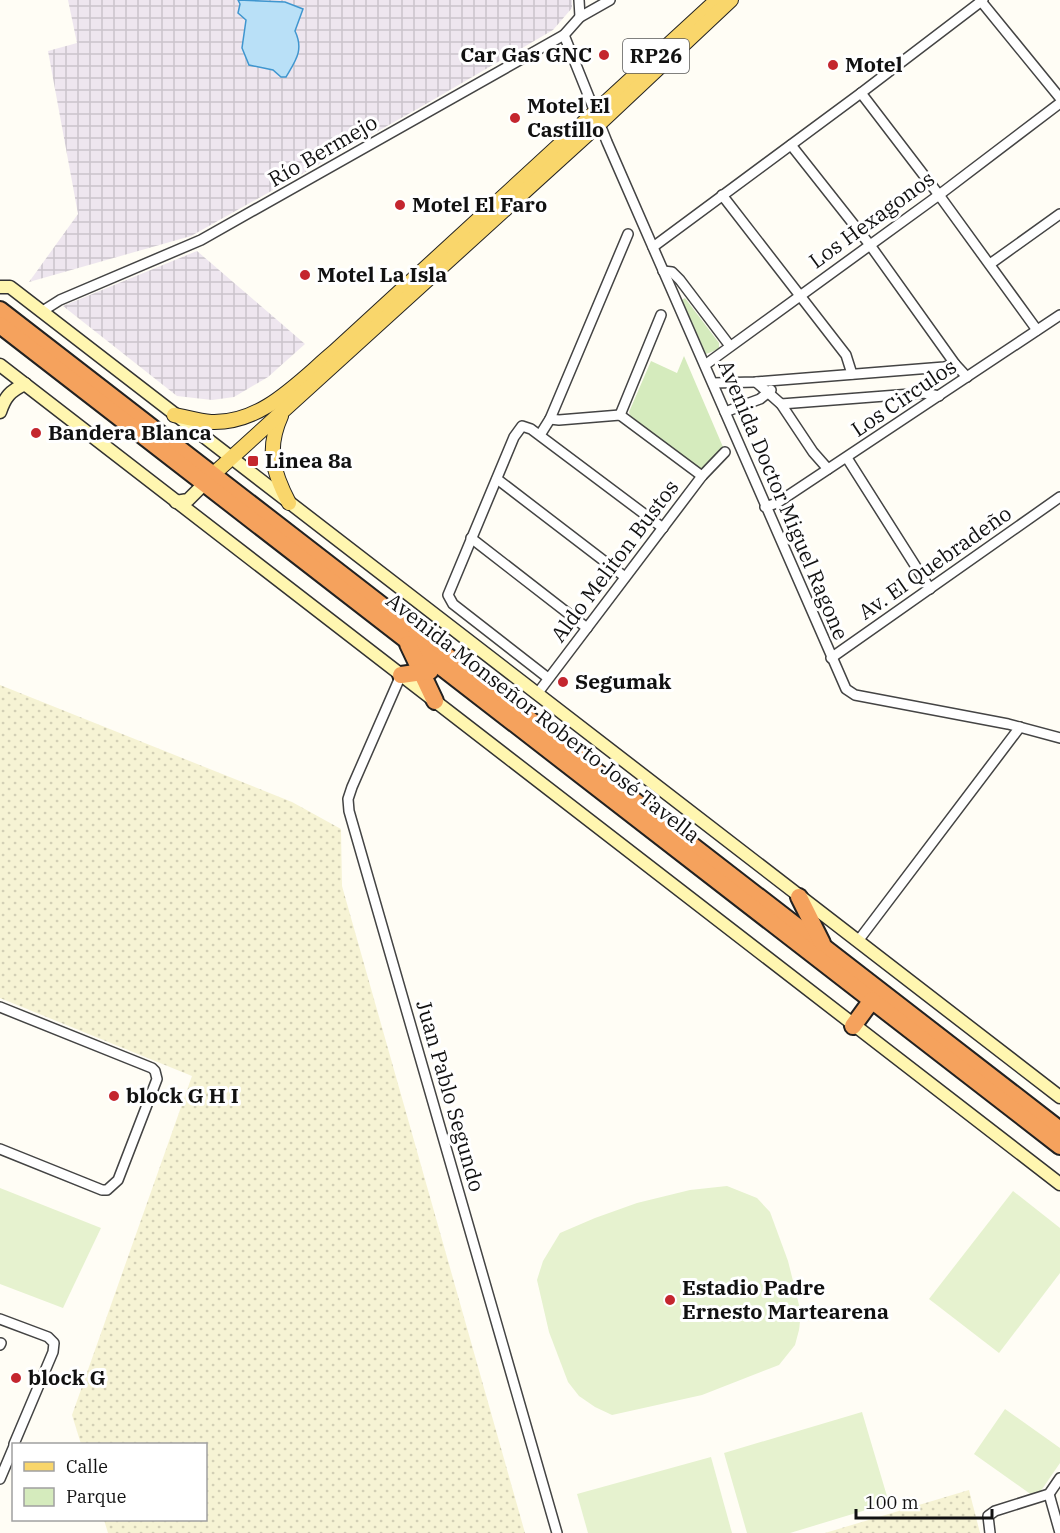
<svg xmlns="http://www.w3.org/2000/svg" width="1060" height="1533" font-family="'IBM Plex Serif',serif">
	<defs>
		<pattern id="industrial-grid" width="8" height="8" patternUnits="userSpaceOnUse" patternTransform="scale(1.5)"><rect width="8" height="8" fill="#eee6ef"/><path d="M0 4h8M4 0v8" fill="none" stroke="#cbc4cc"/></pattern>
		<pattern id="farmland-dots" width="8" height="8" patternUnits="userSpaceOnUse" patternTransform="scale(1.5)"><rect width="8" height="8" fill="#f6f3d4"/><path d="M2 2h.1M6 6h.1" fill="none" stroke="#d2cfb5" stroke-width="1.8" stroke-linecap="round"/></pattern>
	</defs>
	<rect width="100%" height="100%" fill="#fffdf5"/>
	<g fill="url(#industrial-grid)">
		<path d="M 68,0 L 572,0 L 572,8 L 553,30 L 419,108 L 191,236 L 29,282 L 78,214 L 48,51 L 77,43 Z"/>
		<path d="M 197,251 L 305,344 L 268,377 L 234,397 L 212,400 L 177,396 L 63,306 Z"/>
	</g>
	<g fill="url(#farmland-dots)">
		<path d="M 0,685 L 292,802 L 341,829 L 342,886 L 525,1533 L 108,1533 L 104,1520 L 206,1520 L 206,1444 L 81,1444 L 72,1415 L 192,1076 L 0,998 Z"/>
		<path d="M 969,1490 L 980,1533 L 825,1533 Z"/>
	</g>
	<g fill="#d5ebbd">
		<path d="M 685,298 L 719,343 L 719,349 L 706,354 L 682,300 Z"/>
		<path d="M 684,356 L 723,447 L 700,471 L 631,418 L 629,412 L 651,361 L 677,373 Z"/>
	</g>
	<g fill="#e6f2cf">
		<path d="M 727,1186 L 757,1198 L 770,1212 L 788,1261 L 801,1313 L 799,1330 L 795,1345 L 779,1365 L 702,1395 L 612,1415 L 595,1407 L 579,1396 L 568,1382 L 549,1332 L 537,1280 L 543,1261 L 560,1233 L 595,1218 L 637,1203 L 690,1190 Z"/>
		<path d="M 0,1188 L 101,1228 L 63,1308 L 0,1284 Z"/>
		<path d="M 1013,1191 L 1060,1228 L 1060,1273 L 999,1353 L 929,1299 Z"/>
		<path d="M 1005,1409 L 1060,1448 L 1060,1463 L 1036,1498 L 974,1454 Z"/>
		<path d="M 862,1412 L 889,1503 L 790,1533 L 747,1533 L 724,1453 Z"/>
		<path d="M 711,1457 L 732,1533 L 588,1533 L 577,1494 Z"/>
	</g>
	<path fill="#b9e0f7" stroke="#3f96cf" stroke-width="1.5" d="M 238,0 L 285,2 L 303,9 L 295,31 C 304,50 296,60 286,77 L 281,77 L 273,70 L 249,65 L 242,48 L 246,20 L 238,13 L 240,4 Z"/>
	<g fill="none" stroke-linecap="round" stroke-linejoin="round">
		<defs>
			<g id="street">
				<path d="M 579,0 L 580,17"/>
				<path d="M 980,0 L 1060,98"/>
				<path d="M 564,35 L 607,142 L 846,689 L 855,695 L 1008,724 L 1060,738"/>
				<path d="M 861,93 L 939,195 L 1037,330"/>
				<path d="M 791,145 L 870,245 L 955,364 L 967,377"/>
				<path d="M 722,195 L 846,355 L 852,374"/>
				<path d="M 653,247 L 861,93 L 983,0"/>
				<path d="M 990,264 L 1060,214"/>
				<path d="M 663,271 L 672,272 L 680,280 L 730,346"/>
				<path d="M 41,312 L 60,300 L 201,240 L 564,35 L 580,17 L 610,0"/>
				<path d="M 705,365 L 939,195 L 1060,103"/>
				<path d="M 756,382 L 781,404 L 813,452 L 828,469"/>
				<path d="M 713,383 L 756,382 L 944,367 L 955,364"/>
				<path d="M 781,404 L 924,393 L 939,396"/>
				<path d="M 725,412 L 760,399 L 771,390"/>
				<path d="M 620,415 L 661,315"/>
				<path d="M 550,419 L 559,420 L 620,415 L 702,476"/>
				<path d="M 540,435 L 550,419 L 628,234"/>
				<path d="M 847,458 L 930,589"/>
				<path d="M 497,479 L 625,577"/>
				<path d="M 765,507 L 777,503 L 1060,315"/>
				<path d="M 471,538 L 587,628"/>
				<path d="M 831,658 L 1060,497"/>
				<path d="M 401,675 L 352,787 L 348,799 L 349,811 L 557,1533"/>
				<path d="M 548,678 L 453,604 L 448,595 L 514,437 L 522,426 L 531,429 L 663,528"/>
				<path d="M 537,694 L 702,476 L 725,452"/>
				<path d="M 858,941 L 1020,727"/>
				<path d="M 0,1007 L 152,1068 L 155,1071 L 157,1079 L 118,1180 L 107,1190 L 102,1190 L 0,1149"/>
				<path d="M 0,1319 L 48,1337 L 54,1343 L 53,1352 L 14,1444"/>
				<path d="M 0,1345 L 1,1343"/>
				<path d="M 0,1479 L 14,1446"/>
				<path d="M 1049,1494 L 1060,1533"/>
				<path d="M 990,1533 L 988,1516 L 995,1511 L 1049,1494 L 1060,1478"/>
			</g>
			<g id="secondary">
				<path d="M 0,287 L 10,287 L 14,290 L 1060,1097"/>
				<path d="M 0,365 L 1060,1184"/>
				<path d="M 0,412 C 5,397 10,391 25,384"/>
				<path d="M 176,502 L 188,500 L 204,484"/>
			</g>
			<g id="primary">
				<path d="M 174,415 C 186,417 198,421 211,422 C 262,424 298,382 334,352 L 717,0"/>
				<path d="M 281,416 C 266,449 273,472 289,503"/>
				<path d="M 207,480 L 600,123 L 731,0"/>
			</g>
			<g id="highway">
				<path d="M 0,310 L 1060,1130"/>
				<path d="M 0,325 L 1060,1146"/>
				<path d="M 408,644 L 435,701"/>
				<path d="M 401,675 L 430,671"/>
				<path d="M 799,897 L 822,943"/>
				<path d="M 853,1026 L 872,1000"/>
			</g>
		</defs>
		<use href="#street" stroke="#444" stroke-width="12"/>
		<use href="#secondary" stroke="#333" stroke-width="15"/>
		<use href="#primary" stroke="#222" stroke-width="16"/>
		<use href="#highway" stroke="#222" stroke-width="20"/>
		<use href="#street" stroke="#fff" stroke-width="9"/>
		<use href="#secondary" stroke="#fff6b0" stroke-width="12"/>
		<use href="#primary" stroke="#f9d66b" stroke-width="14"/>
		<use href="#highway" stroke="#f5a25d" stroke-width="16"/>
	</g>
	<g fill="#c4262e" stroke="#fff" stroke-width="2">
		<circle cx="604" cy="55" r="6"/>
		<circle cx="833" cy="65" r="6"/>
		<circle cx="515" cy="118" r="6"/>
		<circle cx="400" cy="205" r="6"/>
		<circle cx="305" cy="275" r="6"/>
		<circle cx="36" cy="433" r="6"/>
		<rect x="247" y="455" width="12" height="12" rx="3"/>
		<circle cx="563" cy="682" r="6"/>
		<circle cx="114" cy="1096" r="6"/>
		<circle cx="670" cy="1300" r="6"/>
		<circle cx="16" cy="1378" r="6"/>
	</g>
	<g text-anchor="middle" stroke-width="6" stroke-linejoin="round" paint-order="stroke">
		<rect fill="#fff" stroke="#585858" stroke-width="1.5" x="623" y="39" width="66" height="34" rx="4.5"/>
		<g font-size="20" font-weight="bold" fill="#111">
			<text x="656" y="63">RP26</text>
		</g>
		<g font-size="21" font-weight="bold" fill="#111" stroke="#fff" text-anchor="start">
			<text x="592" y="62" text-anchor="end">Car Gas GNC</text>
			<text x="845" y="72">Motel</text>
			<text x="527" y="113">Motel El<tspan x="527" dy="24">Castillo</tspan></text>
			<text x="412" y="212">Motel El Faro</text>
			<text x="317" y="282">Motel La Isla</text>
			<text x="48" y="440">Bandera Blanca</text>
			<text x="265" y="468">Linea 8a</text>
			<text x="575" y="689">Segumak</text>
			<text x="126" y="1103">block G H I</text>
			<text x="682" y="1295">Estadio Padre<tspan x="682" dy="24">Ernesto Martearena</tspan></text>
			<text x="28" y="1385">block G</text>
		</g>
		<g font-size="21" fill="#111" stroke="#fff">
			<text transform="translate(323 151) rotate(-30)" y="7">Río Bermejo</text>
			<text transform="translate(872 220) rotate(-36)" y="7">Los Hexagonos</text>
			<text transform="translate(904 398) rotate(-34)" y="7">Los Circulos</text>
			<text transform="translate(783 500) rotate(67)" y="7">Avenida Doctor Miguel Ragone</text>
			<text transform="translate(615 561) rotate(-53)" y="7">Aldo Meliton Bustos</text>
			<text transform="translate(935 563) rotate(-35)" y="7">Av. El Quebradeño</text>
			<text transform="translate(543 718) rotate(38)" y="7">Avenida Monseñor Roberto José Tavella</text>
			<text transform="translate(450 1096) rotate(74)" y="7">Juan Pablo Segundo</text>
		</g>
	</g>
	<rect x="12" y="1443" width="195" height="78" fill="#ffffff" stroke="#a0a0a0" stroke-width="1.5"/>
	<rect x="24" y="1462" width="30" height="9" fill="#f9d66b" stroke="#a0a0a0" stroke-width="1.5"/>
	<text x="66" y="1473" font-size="18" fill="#111111">Calle</text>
	<rect x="24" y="1488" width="30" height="18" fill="#d5ebbd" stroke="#a0a0a0" stroke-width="1.5"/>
	<text x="66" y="1503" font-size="18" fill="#111111">Parque</text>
	<path d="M856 1509v9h136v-9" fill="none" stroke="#111111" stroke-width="3"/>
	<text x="865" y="1509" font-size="18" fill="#111111" stroke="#ffffff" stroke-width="4.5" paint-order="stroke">100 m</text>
</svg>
